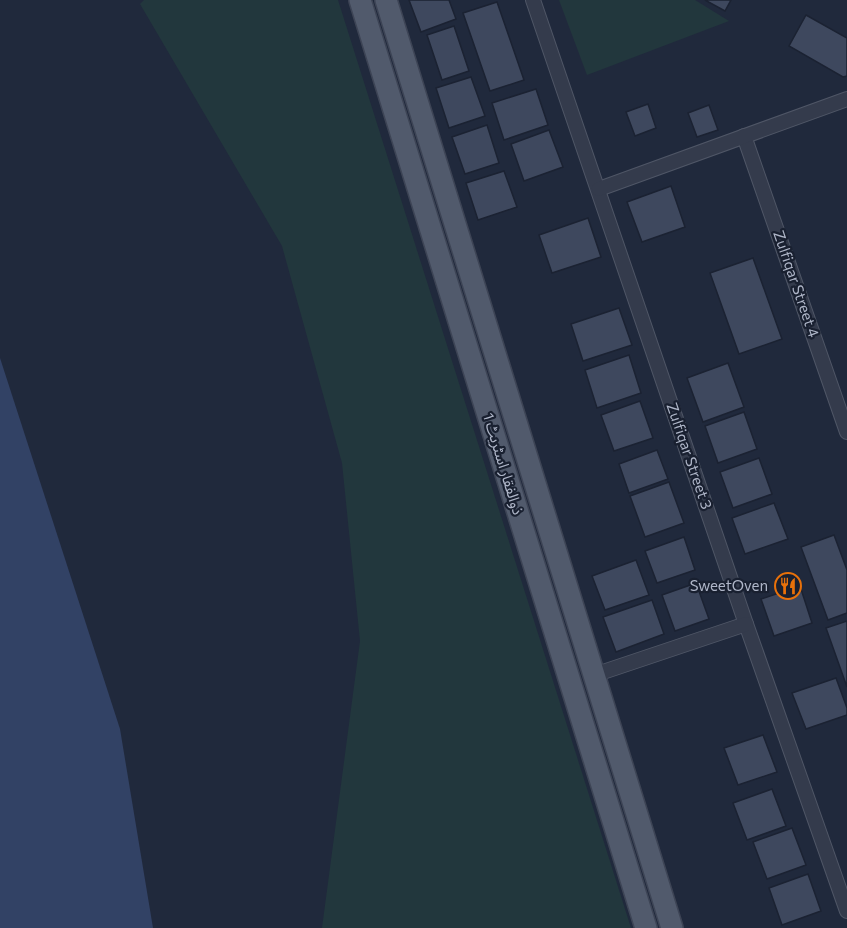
<svg xmlns="http://www.w3.org/2000/svg" width="847" height="928" font-family="Commissioner,'Noto Sans Arabic',sans-serif">
	<rect width="100%" height="100%" fill="#20293c"/>
	<g fill="#22373d">
		<path d="M 144,0 L 338,0 L 631,928 L 322,928 L 360,641 L 342,463 L 282,246 L 140,4 Z"/>
		<path d="M 559,0 L 695,0 L 729,21 L 587,75 Z"/>
	</g>
	<path fill="#324265" d="M 0,358 L 120,729 L 153,928 L 0,928 Z"/>
	<g fill="#3e485e" stroke="#1b2232" stroke-width="1.5">
		<path d="M 409,0 L 449,0 L 456,19 L 421,32 Z"/>
		<path d="M 705,0 L 731,0 L 725,11 Z"/>
		<path d="M 497,2 L 524,80 L 490,91 L 463,13 Z"/>
		<path d="M 806,15 L 847,38 L 847,76 L 843,77 L 789,46 Z"/>
		<path d="M 454,26 L 469,71 L 442,80 L 427,35 Z"/>
		<path d="M 471,77 L 485,116 L 449,128 L 436,88 Z"/>
		<path d="M 536,89 L 548,125 L 504,140 L 492,103 Z"/>
		<path d="M 648,104 L 656,128 L 635,136 L 626,112 Z"/>
		<path d="M 709,105 L 718,130 L 697,137 L 688,113 Z"/>
		<path d="M 487,125 L 499,163 L 465,174 L 452,137 Z"/>
		<path d="M 549,130 L 563,167 L 524,181 L 511,144 Z"/>
		<path d="M 504,171 L 517,207 L 478,220 L 466,183 Z"/>
		<path d="M 671,186 L 685,227 L 642,242 L 627,202 Z"/>
		<path d="M 588,218 L 601,257 L 552,273 L 539,235 Z"/>
		<path d="M 753,258 L 782,339 L 739,354 L 710,273 Z"/>
		<path d="M 619,308 L 632,345 L 583,361 L 571,324 Z"/>
		<path d="M 629,355 L 641,393 L 597,408 L 585,370 Z"/>
		<path d="M 728,363 L 744,407 L 703,422 L 687,378 Z"/>
		<path d="M 640,401 L 653,438 L 614,451 L 601,415 Z"/>
		<path d="M 744,412 L 757,449 L 718,463 L 705,426 Z"/>
		<path d="M 657,450 L 668,479 L 629,493 L 619,464 Z"/>
		<path d="M 759,458 L 772,494 L 733,508 L 720,472 Z"/>
		<path d="M 669,482 L 684,523 L 645,537 L 630,496 Z"/>
		<path d="M 774,503 L 788,539 L 745,554 L 732,518 Z"/>
		<path d="M 834,535 L 847,570 L 847,613 L 828,620 L 801,547 Z"/>
		<path d="M 684,537 L 695,570 L 657,583 L 645,551 Z"/>
		<path d="M 636,560 L 649,595 L 605,610 L 592,576 Z"/>
		<path d="M 696,583 L 709,619 L 675,631 L 662,595 Z"/>
		<path d="M 800,586 L 812,623 L 774,636 L 761,599 Z"/>
		<path d="M 652,600 L 664,634 L 616,652 L 603,617 Z"/>
		<path d="M 847,621 L 847,687 L 826,628 Z"/>
		<path d="M 836,678 L 847,708 L 847,715 L 806,729 L 792,693 Z"/>
		<path d="M 763,735 L 777,772 L 738,785 L 724,748 Z"/>
		<path d="M 772,789 L 786,826 L 747,840 L 733,803 Z"/>
		<path d="M 792,828 L 806,865 L 767,879 L 753,842 Z"/>
		<path d="M 808,874 L 821,911 L 782,925 L 769,888 Z"/>
	</g>
	<g fill="none" stroke-linecap="round" stroke-linejoin="round">
		<defs>
			<g id="minor">
				<path d="M 533,0 L 746,624 L 847,911"/>
				<path d="M 744,136 L 847,432"/>
				<path d="M 599,189 L 847,99"/>
				<path d="M 594,675 L 746,624"/>
			</g>
			<g id="primary">
				<path d="M 360,0 L 646,928"/>
				<path d="M 386,0 L 672,928"/>
			</g>
		</defs>
		<use href="#minor" stroke="#4f5666" stroke-width="16"/>
		<use href="#primary" stroke="#3d4455" stroke-width="24"/>
		<use href="#minor" stroke="#343b4c" stroke-width="14"/>
		<use href="#primary" stroke="#515a6c" stroke-width="21"/>
	</g>
	<defs>
		<symbol id="restaurant-ring" viewBox="-11 -11 22 22"><circle r="9.5" fill="#192030" stroke="#e8710a" stroke-width="1.5"/><path d="M-5-6h1v4h1v-4h1v4h1v-4h1v5L-1.5 .5V6h-2V.5L-5-1ZM5-6V6H3V1.5H1.5Q1.5-4 5-6Z" fill="#e8710a"/></symbol>
	</defs>
	<g fill-rule="evenodd">
		<use href="#restaurant-ring" x="773" y="571" width="30" height="30"/>
	</g>
	<g text-anchor="middle" stroke-width="4.5" stroke-linejoin="round" paint-order="stroke">
		<g font-size="15" fill="#afb6c8" stroke="#192030">
			<text transform="translate(796 284) rotate(71)" y="5">Zulfiqar Street 4</text>
			<text transform="translate(689 456) rotate(71)" y="5">Zulfiqar Street 3</text>
			<text transform="translate(503 464) rotate(73)" y="5">ذوالفقار اسٹریٹ 1</text>
		</g>
		<g font-size="15" fill="#afb6c8" stroke="#192030" text-anchor="end">
			<text x="768" y="591">SweetOven</text>
		</g>
	</g>
</svg>
